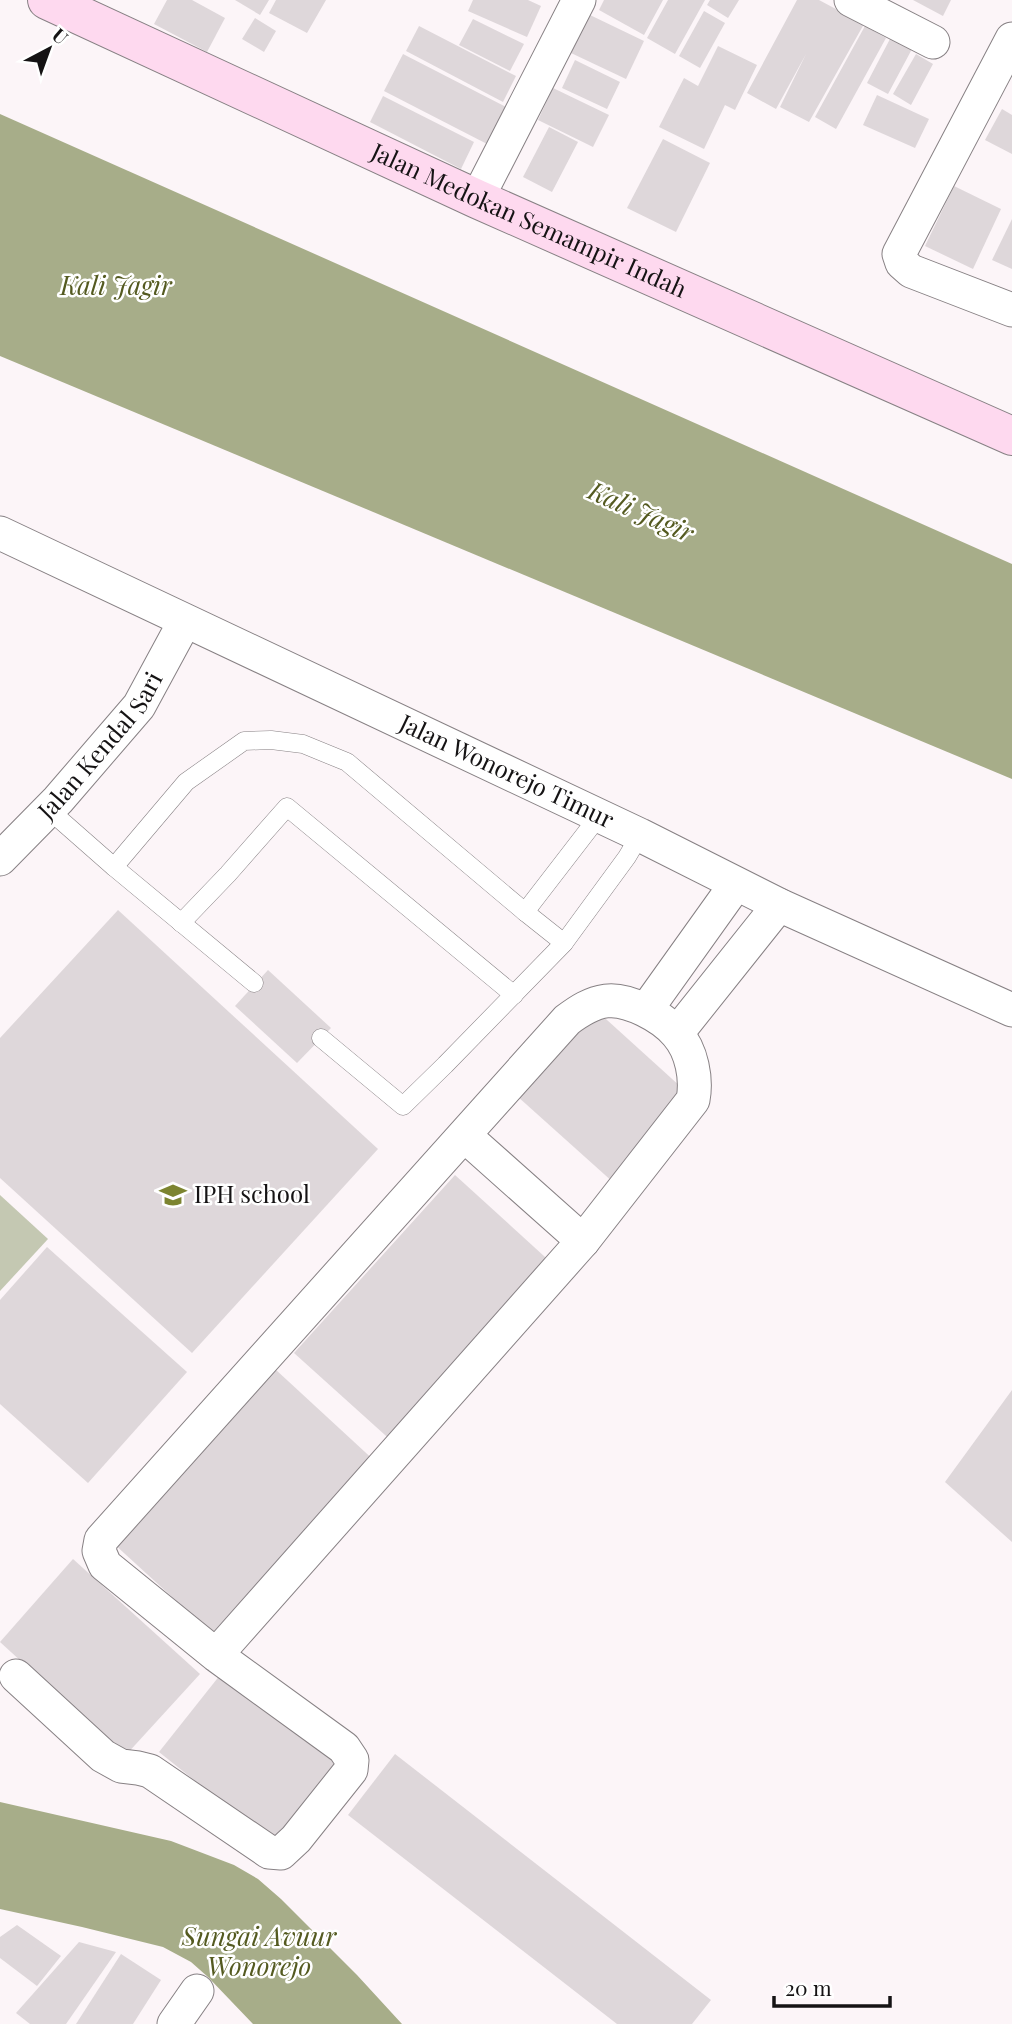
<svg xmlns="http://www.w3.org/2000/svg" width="1012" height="2024" font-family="'Playfair Display',serif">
	<rect width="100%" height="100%" fill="#fcf5f8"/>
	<path fill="#c4c8b2" d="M 0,1195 L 48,1239 L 0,1291 Z"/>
	<g fill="#a7ad89">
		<path d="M 0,114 L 1012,564 L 1012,779 L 0,356 Z"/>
		<path d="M 0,1802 L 171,1841 L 234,1865 L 258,1879 L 281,1899 L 357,1975 L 402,2024 L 253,2024 L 208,1977 L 191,1962 L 163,1947 L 82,1927 L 0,1909 Z"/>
	</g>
	<g fill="#ded7da">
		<path d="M 167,0 L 192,0 L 225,18 L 207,52 L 154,24 Z"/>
		<path d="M 235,0 L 269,0 L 260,15 Z"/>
		<path d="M 276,0 L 326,0 L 307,33 L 269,13 Z"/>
		<path d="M 473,0 L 528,0 L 541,6 L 527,37 L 468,11 Z"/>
		<path d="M 604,0 L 663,0 L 644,35 L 599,10 Z"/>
		<path d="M 668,0 L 705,0 L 675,54 L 647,38 Z"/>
		<path d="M 710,0 L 739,0 L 728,18 L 707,5 Z"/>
		<path d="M 797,0 L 819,0 L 864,24 L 809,122 L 780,107 L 806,54 L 776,109 L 747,93 Z"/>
		<path d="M 913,0 L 951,0 L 943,16 Z"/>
		<path d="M 704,11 L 725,23 L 700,68 L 679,56 Z"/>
		<path d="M 590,15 L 644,41 L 626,79 L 571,53 Z"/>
		<path d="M 255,18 L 276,31 L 264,52 L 242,39 Z"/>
		<path d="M 473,19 L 524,44 L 510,71 L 459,45 Z"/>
		<path d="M 419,26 L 516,76 L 503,102 L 406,51 Z"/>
		<path d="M 865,26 L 886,38 L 836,129 L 815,117 Z"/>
		<path d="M 891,37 L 912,49 L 888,94 L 867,83 Z"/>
		<path d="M 718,46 L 757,65 L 735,110 L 725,105 L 704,149 L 659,127 L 684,78 L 698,86 Z"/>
		<path d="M 403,54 L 508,108 L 489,145 L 384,91 Z"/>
		<path d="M 916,54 L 933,64 L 911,105 L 893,94 Z"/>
		<path d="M 575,60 L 620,82 L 607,109 L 562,88 Z"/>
		<path d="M 553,88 L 609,115 L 593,147 L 538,120 Z"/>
		<path d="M 877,95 L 929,119 L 915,148 L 863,125 Z"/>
		<path d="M 383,96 L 474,142 L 461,169 L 370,122 Z"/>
		<path d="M 1002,109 L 1012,115 L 1012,154 L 985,140 Z"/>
		<path d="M 549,127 L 578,142 L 552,192 L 523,177 Z"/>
		<path d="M 663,139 L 710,163 L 676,232 L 627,208 Z"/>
		<path d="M 954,186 L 1001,209 L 973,269 L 925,246 Z"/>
		<path d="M 1012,219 L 1012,269 L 992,260 Z"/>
		<path d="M 118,910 L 378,1149 L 192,1353 L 0,1178 L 0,1038 Z"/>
		<path d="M 268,970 L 331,1028 L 297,1063 L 235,1006 Z"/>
		<path d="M 596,1010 L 692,1097 L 614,1183 L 517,1096 Z"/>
		<path d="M 455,1175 L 556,1267 L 395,1444 L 294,1353 Z"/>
		<path d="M 47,1247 L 187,1372 L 88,1483 L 0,1404 L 0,1300 Z"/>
		<path d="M 275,1369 L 378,1464 L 217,1638 L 113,1543 Z"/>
		<path d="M 1012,1390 L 1012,1542 L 945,1482 Z"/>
		<path d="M 73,1559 L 200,1674 L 125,1756 L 0,1642 Z"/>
		<path d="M 228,1665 L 349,1760 L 279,1848 L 159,1752 Z"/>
		<path d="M 395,1754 L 711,2000 L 692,2024 L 617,2024 L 348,1815 Z"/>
		<path d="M 17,1925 L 61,1956 L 37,1986 L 0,1958 L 0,1937 Z"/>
		<path d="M 79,1942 L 116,1952 L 66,2024 L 30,2024 L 16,2013 Z"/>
		<path d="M 121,1954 L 161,1980 L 133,2024 L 76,2024 Z"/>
	</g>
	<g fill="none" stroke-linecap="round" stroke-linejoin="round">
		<defs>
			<g id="lane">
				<path d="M 48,809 L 114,867 L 186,782 L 244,741 L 271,740 L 303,744 L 347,762 L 525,912 L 564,943"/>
				<path d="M 114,867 L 254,983"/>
				<path d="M 525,912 L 599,816"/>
				<path d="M 181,923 L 228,874 L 287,807 L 514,995"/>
				<path d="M 321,1038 L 403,1106 L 445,1065 L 564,943 L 627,857 L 640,835"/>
			</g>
			<g id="street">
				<path d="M 851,0 L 933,42"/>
				<path d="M 1012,39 L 899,254 L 902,263 L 911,271 L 1012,310"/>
				<path d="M 477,199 L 579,0"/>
				<path id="s1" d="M 0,533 L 640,835 L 779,905 L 1012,1010"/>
				<path id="s2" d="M 0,859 L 58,800 L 139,706 L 185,621"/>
				<path d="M 646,1010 L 736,884"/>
				<path d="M 677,1033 L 779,905"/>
				<path d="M 465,1136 L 583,1241"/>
				<path d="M 16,1676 L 103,1756 L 121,1766 L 138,1768 L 150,1771 L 269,1852 L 281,1853 L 296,1839 L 351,1770 L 352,1760 L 344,1748 L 216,1655 L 105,1565 L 99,1551 L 101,1540 L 567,1020 C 579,1011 591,1003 606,1001 C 628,998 663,1017 677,1034 C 692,1051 697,1079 693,1100 L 583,1241 L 216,1655"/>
				<path d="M 174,2024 L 197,1991"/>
			</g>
			<g id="secondary">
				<path id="s3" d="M 47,0 L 477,199 L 1012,436"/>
			</g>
		</defs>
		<use href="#lane" stroke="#878184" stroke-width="19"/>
		<use href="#street" stroke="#878184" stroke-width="35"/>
		<use href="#secondary" stroke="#878184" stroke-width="40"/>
		<use href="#lane" stroke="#fff" stroke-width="18"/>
		<use href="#street" stroke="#fff" stroke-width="33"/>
		<use href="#secondary" stroke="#fed9ef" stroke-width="38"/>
	</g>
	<defs>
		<symbol id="school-bare" viewBox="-9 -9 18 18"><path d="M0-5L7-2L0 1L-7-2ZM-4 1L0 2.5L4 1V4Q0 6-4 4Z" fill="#7c8430" stroke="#fff" stroke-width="2.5" paint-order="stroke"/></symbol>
	</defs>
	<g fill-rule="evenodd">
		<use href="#school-bare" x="154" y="1176" width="38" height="38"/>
	</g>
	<g text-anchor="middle" stroke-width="5" stroke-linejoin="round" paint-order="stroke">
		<g font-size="24" fill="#151314" stroke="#fff">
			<text dy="8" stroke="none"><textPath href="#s3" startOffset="530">Jalan Medokan Semampir Indah</textPath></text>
			<text dy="8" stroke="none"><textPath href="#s2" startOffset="152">Jalan Kendal Sari</textPath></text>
			<text dy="8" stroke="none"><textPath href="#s1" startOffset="560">Jalan Wonorejo Timur</textPath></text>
		</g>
		<g font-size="24" fill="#151314" stroke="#fff" text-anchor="start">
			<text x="194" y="1203">IPH school</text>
		</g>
		<g font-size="26" font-style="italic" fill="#545a20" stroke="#fff">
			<text x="116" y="295">Kali Jagir</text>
			<text transform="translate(641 512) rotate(24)" y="9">Kali Jagir</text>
			<text x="259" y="1946">Sungai Avuur<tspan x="259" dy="30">Wonorejo</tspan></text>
		</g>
	</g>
	<g transform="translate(49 49) rotate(41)" stroke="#ffffff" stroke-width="5" paint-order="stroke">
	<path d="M0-5L12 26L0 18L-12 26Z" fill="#151314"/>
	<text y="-10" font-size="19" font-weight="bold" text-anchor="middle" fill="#151314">U</text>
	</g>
	<path d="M774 1996v10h116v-10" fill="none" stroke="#151314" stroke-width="3.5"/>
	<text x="785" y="1996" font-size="21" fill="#151314" stroke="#ffffff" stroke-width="5" paint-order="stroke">20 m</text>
</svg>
